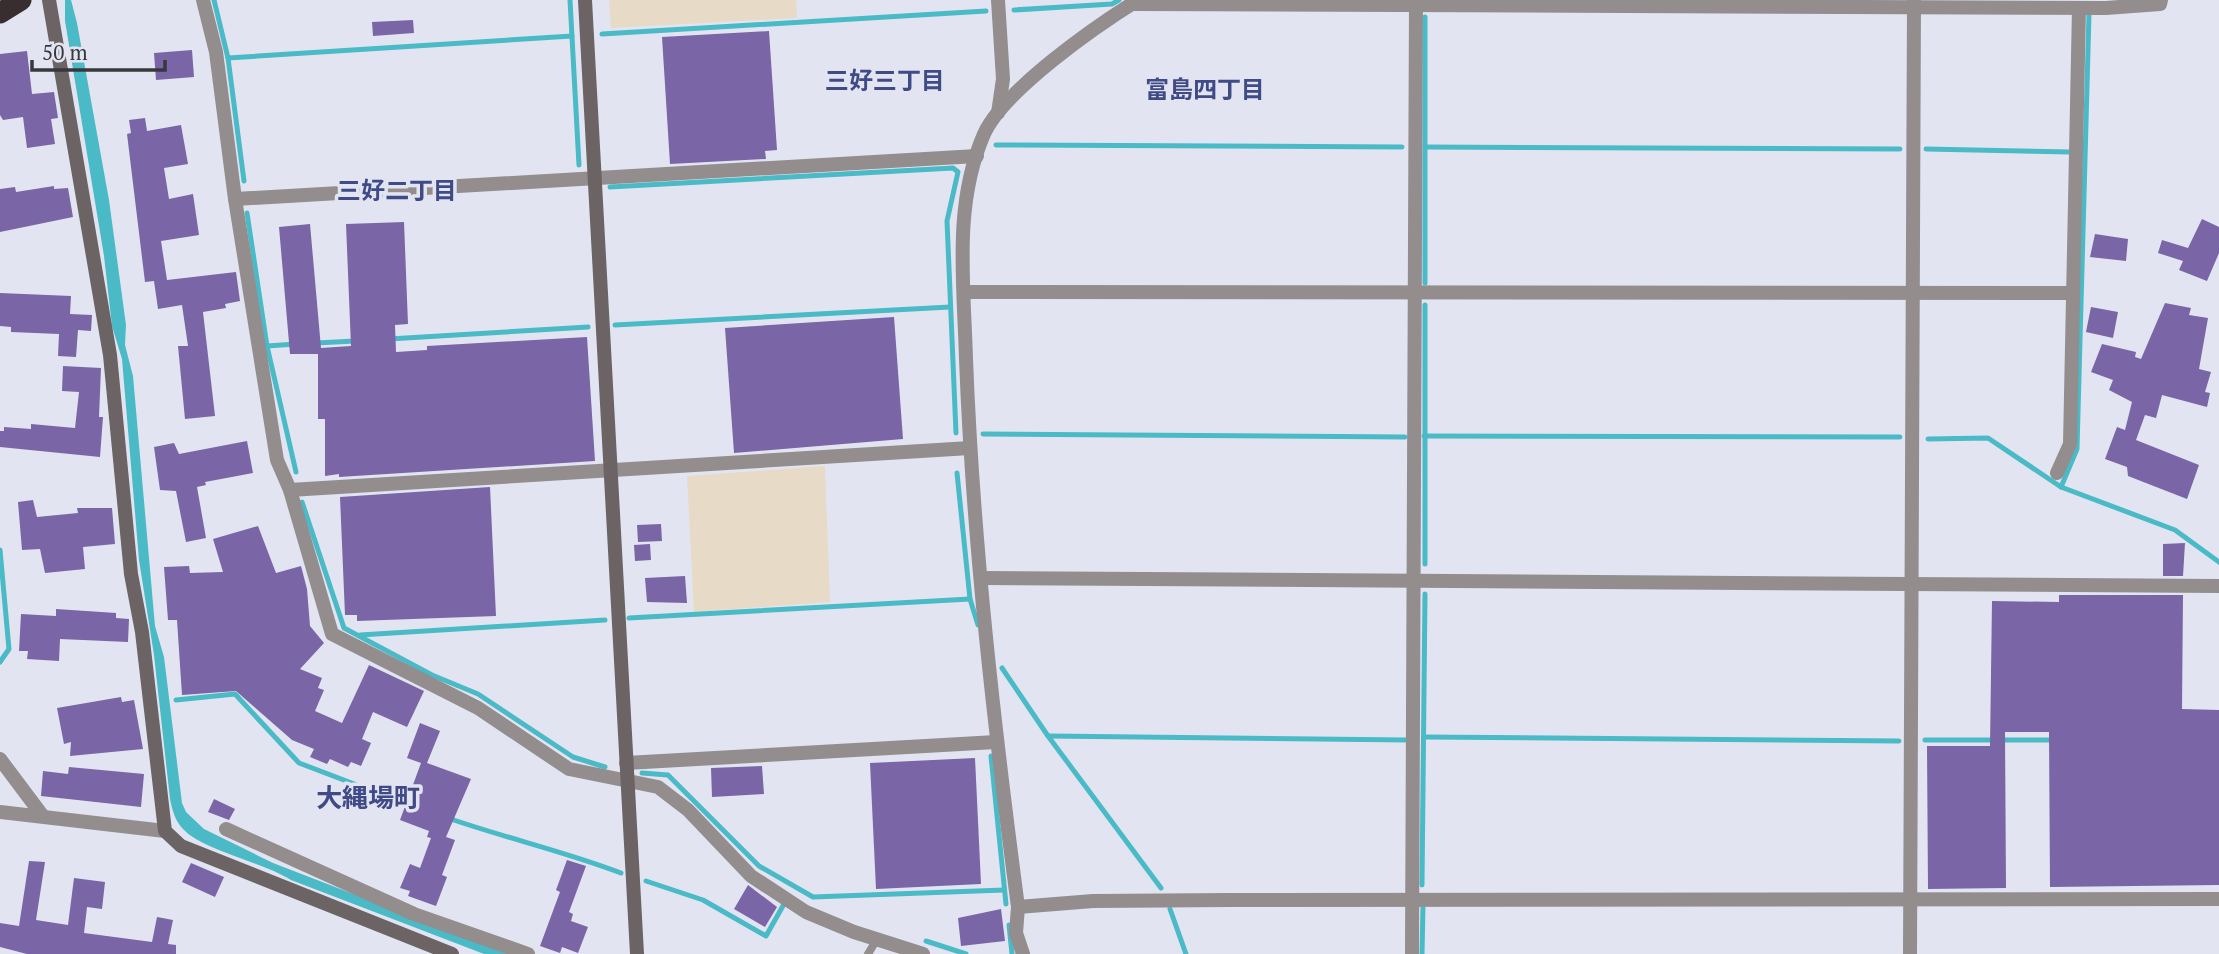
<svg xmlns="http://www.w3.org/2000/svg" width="2219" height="954" font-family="'PT Serif','Noto Sans JP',serif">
	<rect width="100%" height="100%" fill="#e2e5f1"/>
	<g fill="#e7dac6">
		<path d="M 609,0 L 796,0 L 797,18 L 611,28 Z"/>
		<path d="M 825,466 L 830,602 L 694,612 L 687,476 Z"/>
	</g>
	<path fill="#4abac6" d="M 65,0 L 71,0 L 77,23 L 109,200 L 126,325 L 125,345 L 133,376 L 155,626 L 164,657 L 182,803 L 186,812 L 204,829 L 273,863 L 509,954 L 484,954 L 291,880 C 263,862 202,850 183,829 C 175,821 172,809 170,799 L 154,655 L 139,560 L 122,359 L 112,326 L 104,256 L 65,21 Z"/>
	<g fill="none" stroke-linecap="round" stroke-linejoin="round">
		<g stroke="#4abac6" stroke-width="5">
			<path d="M 214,0 L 228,58 L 244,181"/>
			<path d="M 570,0 L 579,165"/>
			<path d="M 1014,10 L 1112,4 L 1119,0"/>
			<path d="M 2089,14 L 2077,449 L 2061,487 L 2175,530 L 2219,562"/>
			<path d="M 1425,17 L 1425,283"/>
			<path d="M 602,34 L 986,11"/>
			<path d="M 228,58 L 572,36"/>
			<path d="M 996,145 L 1402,147"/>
			<path d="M 1425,147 L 1900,149"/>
			<path d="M 1926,149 L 2070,152"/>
			<path d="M 610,187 L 953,168 L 958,172 L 947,221 L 956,433"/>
			<path d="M 247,213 L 267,346 L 296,472"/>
			<path d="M 615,325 L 950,307"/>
			<path d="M 389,339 L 588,327"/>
			<path d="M 316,343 L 355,341"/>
			<path d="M 267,346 L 296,344"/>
			<path d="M 983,434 L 1405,437"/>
			<path d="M 1424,436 L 1900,437"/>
			<path d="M 1928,439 L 1988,438 L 2061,487"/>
			<path d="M 957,473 L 970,599 L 978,625"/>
			<path d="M 302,502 L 344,628 L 432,675 L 478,694 L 573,757 L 605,767"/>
			<path d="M 0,550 L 9,649 L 0,662"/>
			<path d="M 1425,564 L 1425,305"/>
			<path d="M 629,618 L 970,599"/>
			<path d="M 360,635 L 605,620"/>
			<path d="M 1002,668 L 1048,736 L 1161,888"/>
			<path d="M 176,700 L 235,694 L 299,763 L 412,806"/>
			<path d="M 1048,736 L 1407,740"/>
			<path d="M 1424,737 L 1899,741"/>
			<path d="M 1925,740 L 2055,740"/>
			<path d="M 991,756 L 1006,904"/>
			<path d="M 642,773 L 668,775 L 759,866 L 813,897 L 1004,890"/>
			<path d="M 448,818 C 505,838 564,851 621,873"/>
			<path d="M 646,881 L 703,900 L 766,936 L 784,904"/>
			<path d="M 1422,885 L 1425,594"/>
			<path d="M 1170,909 L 1186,954"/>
			<path d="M 1009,925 L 1012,954"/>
			<path d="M 926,941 L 966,954"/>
			<path d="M 1422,954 L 1423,906"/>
		</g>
	</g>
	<g fill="#7a65a6">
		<path d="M 413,20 L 414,33 L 373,36 L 372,22 Z"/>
		<path d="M 769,31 L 777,150 L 765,151 L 766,159 L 670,164 L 662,37 Z"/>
		<path d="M 192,50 L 194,77 L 156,80 L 154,53 Z"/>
		<path d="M 27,51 L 32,94 L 54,92 L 58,118 L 51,119 L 55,144 L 27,148 L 23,117 L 3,120 L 0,115 L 0,54 Z"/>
		<path d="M 145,118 L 147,131 L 181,125 L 188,164 L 164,168 L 169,199 L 193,194 L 199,235 L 161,241 L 167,280 L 236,272 L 240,301 L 225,304 L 226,308 L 203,312 L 215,416 L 185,419 L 178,346 L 188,346 L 182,305 L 158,309 L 154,281 L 145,282 L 127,134 L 131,133 L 129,120 Z"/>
		<path d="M 54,186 L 54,189 L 68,188 L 73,217 L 0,232 L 0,189 L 15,187 L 16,192 Z"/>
		<path d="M 2202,219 L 2219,227 L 2219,253 L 2207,281 L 2179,270 L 2183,261 L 2158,253 L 2162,240 L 2188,248 Z"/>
		<path d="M 404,222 L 408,324 L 395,325 L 396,352 L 427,350 L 427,346 L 587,337 L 595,461 L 339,477 L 339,474 L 325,476 L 325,419 L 318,419 L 318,354 L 290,354 L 279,227 L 310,224 L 321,348 L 351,346 L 346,224 Z"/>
		<path d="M 2095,234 L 2128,239 L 2126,261 L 2090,257 Z"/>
		<path d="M 0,293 L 71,296 L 70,314 L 92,315 L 91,331 L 78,330 L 76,357 L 58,356 L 59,334 L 11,332 L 11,327 L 0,326 Z"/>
		<path d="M 2165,303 L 2191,308 L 2189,315 L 2208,318 L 2199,369 L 2211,372 L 2205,392 L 2210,393 L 2207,407 L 2162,395 L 2156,418 L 2145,415 L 2136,440 L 2199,465 L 2187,499 L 2128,476 L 2127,467 L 2105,459 L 2117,427 L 2125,430 L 2132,402 L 2109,390 L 2113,380 L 2091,372 L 2102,344 L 2136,352 L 2135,357 L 2141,359 Z"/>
		<path d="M 2091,307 L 2118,312 L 2113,338 L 2086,332 Z"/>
		<path d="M 894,317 L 903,439 L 734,453 L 725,328 Z"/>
		<path d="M 63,366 L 101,368 L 99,417 L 103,417 L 100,457 L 0,447 L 0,431 L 4,431 L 4,427 L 31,429 L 31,424 L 75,428 L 79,392 L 62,391 Z"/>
		<path d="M 247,441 L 253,473 L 205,482 L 206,485 L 197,487 L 206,538 L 186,542 L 176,491 L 160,490 L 154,447 L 174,443 L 179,454 Z"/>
		<path d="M 490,487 L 496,616 L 357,621 L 357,615 L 345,615 L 340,497 Z"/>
		<path d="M 33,500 L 37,517 L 78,513 L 77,508 L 112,508 L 115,544 L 83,547 L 85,569 L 45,573 L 40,549 L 22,550 L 18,502 Z"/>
		<path d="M 661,524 L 662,541 L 638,542 L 637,525 Z"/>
		<path d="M 258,526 L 276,573 L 301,566 L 307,589 L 310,626 L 324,643 L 300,669 L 322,678 L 318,688 L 324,690 L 315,711 L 342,723 L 369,665 L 424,691 L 407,727 L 373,712 L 362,739 L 371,743 L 361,766 L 351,762 L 348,767 L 330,759 L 327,764 L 310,757 L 314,749 L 292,740 L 236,691 L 182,695 L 177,620 L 168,620 L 164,567 L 189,566 L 190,573 L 223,572 L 213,539 Z"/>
		<path d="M 2185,543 L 2183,576 L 2163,576 L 2163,544 Z"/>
		<path d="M 650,544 L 651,560 L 635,561 L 634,545 Z"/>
		<path d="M 685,576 L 687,603 L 647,602 L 645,578 Z"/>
		<path d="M 2059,595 L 2183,595 L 2182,709 L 2219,710 L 2219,885 L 2050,887 L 2049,732 L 2005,732 L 2006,888 L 1928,889 L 1927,746 L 1990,746 L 1992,601 L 2059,602 Z"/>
		<path d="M 56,609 L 116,613 L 116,618 L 129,619 L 128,642 L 60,639 L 59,661 L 27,659 L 28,651 L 19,651 L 21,614 L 56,616 Z"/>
		<path d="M 121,697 L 122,702 L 134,700 L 143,749 L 70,756 L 71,742 L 64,744 L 57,708 Z"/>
		<path d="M 420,723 L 440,731 L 427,763 L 471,779 L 446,837 L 455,840 L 442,875 L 447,877 L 436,906 L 408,896 L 410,891 L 400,888 L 410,864 L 420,868 L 431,838 L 427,837 L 429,831 L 400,820 L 421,763 L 407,758 Z"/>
		<path d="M 975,758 L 981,884 L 876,889 L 870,763 Z"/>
		<path d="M 762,766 L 764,794 L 712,797 L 711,768 Z"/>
		<path d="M 69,767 L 144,774 L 141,807 L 41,796 L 43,771 L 68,774 Z"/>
		<path d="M 214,799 L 235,809 L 229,820 L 208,812 Z"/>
		<path d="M 567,860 L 586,866 L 569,912 L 573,914 L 571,921 L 588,927 L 578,953 L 562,947 L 560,953 L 540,946 L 560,892 L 556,890 Z"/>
		<path d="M 29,861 L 45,862 L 36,920 L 68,925 L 74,878 L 105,882 L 102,909 L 87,907 L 84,933 L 152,942 L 157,917 L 173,920 L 168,944 L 176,945 L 176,954 L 27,954 L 0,947 L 0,923 L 19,926 Z"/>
		<path d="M 191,863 L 224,877 L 215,897 L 182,882 Z"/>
		<path d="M 748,885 L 777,907 L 765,927 L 734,909 Z"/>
		<path d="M 1001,909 L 1005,941 L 961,946 L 958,918 Z"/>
	</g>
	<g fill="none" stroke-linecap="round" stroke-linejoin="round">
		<path stroke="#938d8e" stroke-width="8" d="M 868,954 L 877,939"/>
		<g stroke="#938d8e" stroke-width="14">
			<path d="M 203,0 L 216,52 L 235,199 L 277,460 L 290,490 L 332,634 L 478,708 L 569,769 L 658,787 L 688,810 L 751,876 L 806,912 L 854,932 L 923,954"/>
			<path d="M 1132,4 L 2106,8 L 2160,4 L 2161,0"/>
			<path d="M 998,113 L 1003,79 L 998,0"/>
			<path d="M 235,199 L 977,156"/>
			<path d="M 964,292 L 2073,293"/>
			<path d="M 2057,473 L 2070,444 L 2079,8"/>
			<path d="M 290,490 L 970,448"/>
			<path d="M 983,578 L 2219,586"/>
			<path d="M 0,759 L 42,815"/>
			<path d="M 626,763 L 996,742"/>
			<path d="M 0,812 L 165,831"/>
			<path d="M 226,829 L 414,914 L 528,954"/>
			<path d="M 1018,907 L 1093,901 L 1230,900 L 2219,899"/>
			<path d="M 1023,954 L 1016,933 L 1018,907 C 994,725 973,542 966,359 C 964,284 953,205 984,134 C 1004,90 1096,26 1138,0"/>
			<path d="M 1412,954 L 1416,0"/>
			<path d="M 1910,954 L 1914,0"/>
		</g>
		<g stroke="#6b6364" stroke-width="14">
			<path d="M 49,0 L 110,355 L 131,574 L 142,632 L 165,831 L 181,846 L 452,954"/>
			<path d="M 585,0 L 637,954"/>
		</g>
		<path stroke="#382d2f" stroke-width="21" d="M 0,13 L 21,0"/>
	</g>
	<g text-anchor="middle" stroke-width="7" stroke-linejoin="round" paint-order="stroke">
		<g font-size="24" font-weight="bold" fill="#3f4a86" stroke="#e2e5f1">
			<text x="885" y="89">三好三丁目</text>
			<text x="1205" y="98">富島四丁目</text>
			<text x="397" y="199">三好二丁目</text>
		</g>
		<g font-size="26" font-weight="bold" fill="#3f4a86" stroke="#e2e5f1">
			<text x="368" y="807">大縄場町</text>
		</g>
	</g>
	<path d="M32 60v10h133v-10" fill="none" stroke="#37383d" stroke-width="3.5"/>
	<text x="42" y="60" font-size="21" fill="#37383d" stroke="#e2e5f1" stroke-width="5" paint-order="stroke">50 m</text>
</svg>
